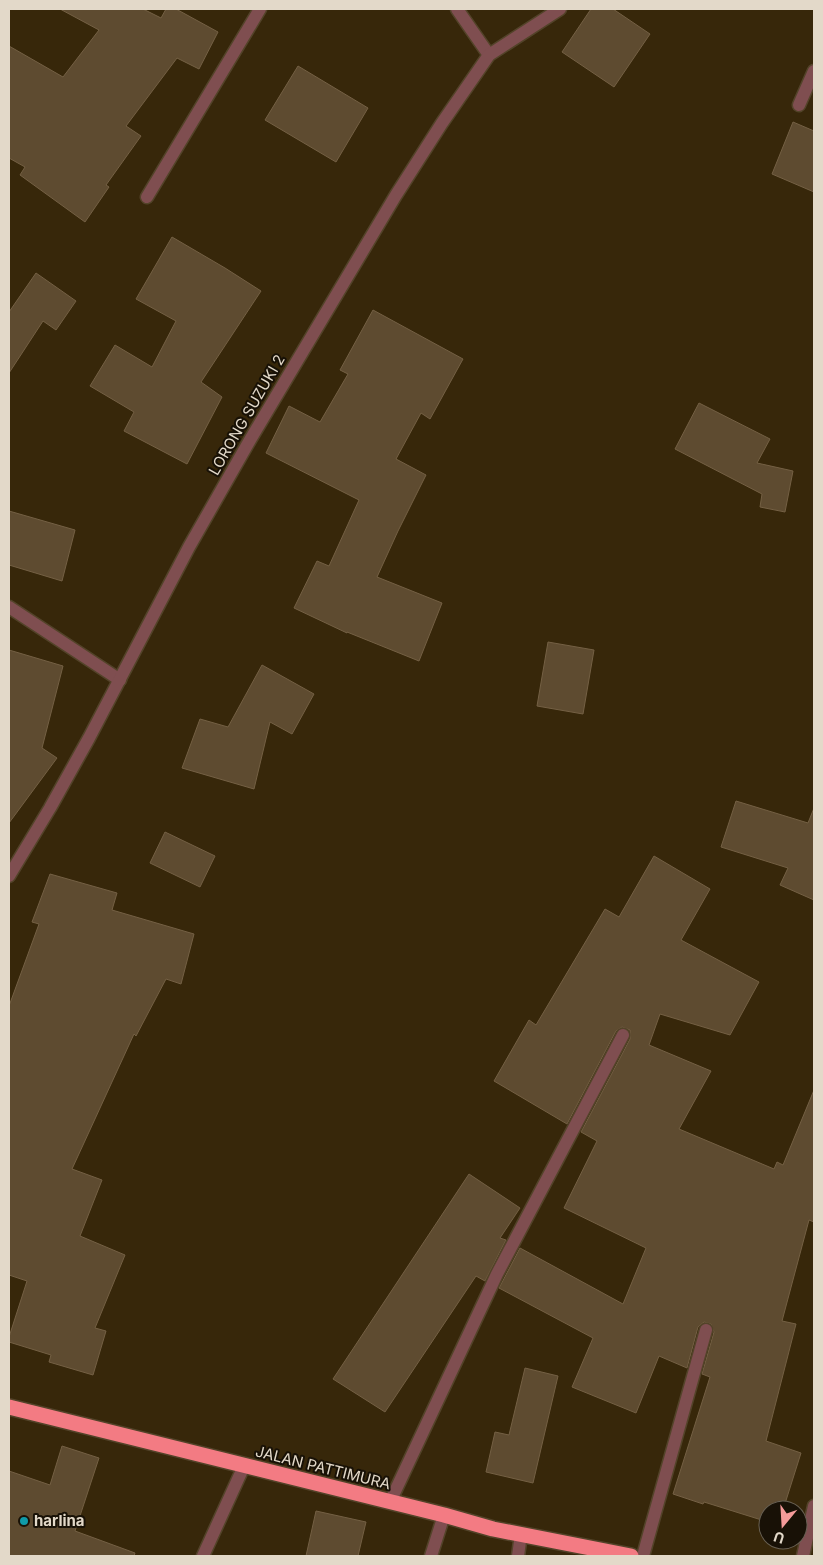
<svg xmlns="http://www.w3.org/2000/svg" width="823" height="1565" font-family="Inter,sans-serif">
	<rect width="100%" height="100%" fill="#37270a"/>
	<g fill="#5e4b30" stroke="#746044">
		<path d="M 60,9 L 143,9 L 161,18 L 166,9 L 176,9 L 218,32 L 199,69 L 177,58 L 126,126 L 141,136 L 106,185 L 109,187 L 85,222 L 20,175 L 25,167 L 9,158 L 9,46 L 63,77 L 99,30 Z"/>
		<path d="M 591,9 L 613,9 L 650,34 L 614,87 L 562,52 Z"/>
		<path d="M 298,66 L 368,108 L 336,162 L 265,120 Z"/>
		<path d="M 793,122 L 814,131 L 814,192 L 772,174 Z"/>
		<path d="M 172,237 L 225,268 L 261,291 L 201,382 L 222,397 L 187,464 L 124,431 L 134,412 L 90,386 L 115,345 L 152,367 L 176,321 L 136,299 Z"/>
		<path d="M 36,273 L 76,301 L 56,330 L 43,321 L 9,373 L 9,312 Z"/>
		<path d="M 373,310 L 463,359 L 430,419 L 421,413 L 396,459 L 426,475 L 398,531 L 377,577 L 442,603 L 419,661 L 347,632 L 347,633 L 294,608 L 317,561 L 329,566 L 359,500 L 266,453 L 289,406 L 320,422 L 348,374 L 340,370 Z"/>
		<path d="M 699,403 L 770,439 L 757,463 L 793,471 L 785,512 L 760,507 L 762,494 L 675,449 Z"/>
		<path d="M 9,511 L 75,530 L 62,581 L 9,565 Z"/>
		<path d="M 548,642 L 594,650 L 583,714 L 537,706 Z"/>
		<path d="M 9,650 L 63,666 L 42,748 L 57,758 L 9,823 Z"/>
		<path d="M 262,665 L 314,694 L 292,734 L 270,722 L 254,789 L 182,768 L 200,719 L 228,727 Z"/>
		<path d="M 736,801 L 808,823 L 814,808 L 814,900 L 780,885 L 788,868 L 721,847 Z"/>
		<path d="M 165,832 L 215,856 L 200,887 L 150,863 Z"/>
		<path d="M 654,856 L 710,889 L 681,940 L 759,982 L 730,1035 L 660,1014 L 649,1045 L 711,1071 L 679,1129 L 774,1169 L 777,1162 L 783,1165 L 814,1090 L 814,1222 L 809,1220 L 782,1321 L 796,1324 L 766,1441 L 801,1453 L 783,1510 L 768,1510 L 768,1522 L 704,1502 L 703,1504 L 673,1494 L 710,1377 L 702,1374 L 714,1332 L 711,1324 L 704,1322 L 698,1327 L 687,1368 L 659,1356 L 636,1413 L 572,1387 L 593,1338 L 499,1288 L 520,1248 L 623,1304 L 646,1248 L 564,1208 L 597,1141 L 581,1132 L 630,1039 L 630,1030 L 622,1027 L 616,1031 L 567,1124 L 494,1081 L 529,1020 L 536,1025 L 605,909 L 619,917 Z"/>
		<path d="M 50,874 L 117,893 L 112,910 L 194,934 L 181,984 L 166,979 L 136,1036 L 134,1034 L 72,1169 L 102,1180 L 80,1236 L 125,1255 L 95,1328 L 106,1331 L 93,1375 L 49,1362 L 51,1355 L 9,1342 L 9,1337 L 27,1281 L 9,1275 L 9,1006 L 39,924 L 32,922 Z"/>
		<path d="M 469,1174 L 520,1208 L 500,1238 L 506,1240 L 485,1281 L 476,1276 L 385,1412 L 333,1379 Z"/>
		<path d="M 525,1368 L 558,1376 L 533,1483 L 486,1472 L 495,1432 L 509,1435 Z"/>
		<path d="M 62,1446 L 99,1458 L 75,1531 L 135,1553 L 134,1556 L 9,1556 L 9,1471 L 50,1485 Z"/>
		<path d="M 316,1511 L 366,1522 L 358,1556 L 306,1556 Z"/>
	</g>
	<g fill="none" stroke-linecap="round" stroke-linejoin="round">
		<defs>
			<g id="minor">
				<path d="M 457,9 L 489,55"/>
				<path d="M 799,105 L 814,71"/>
				<path d="M 147,197 L 260,9"/>
				<path d="M 9,607 L 120,680"/>
				<path d="M 9,876 L 50,808 L 89,738 L 189,547 L 250,440 L 396,195 L 442,123 L 489,55 L 560,9"/>
				<path d="M 390,1502 L 497,1274 L 623,1035"/>
				<path d="M 203,1556 L 244,1466"/>
				<path d="M 431,1556 L 444,1515"/>
				<path d="M 518,1556 L 521,1534"/>
				<path d="M 643,1556 L 706,1330"/>
				<path d="M 803,1556 L 814,1506"/>
			</g>
			<path id="highway" d="M 9,1407 L 444,1515 L 493,1529 L 631,1556"/>
		</defs>
		<use href="#minor" stroke="#534329" stroke-width="15"/>
		<use href="#highway" stroke="#534329" stroke-width="18"/>
		<use href="#minor" stroke="#7f4e50" stroke-width="12"/>
		<use href="#highway" stroke="#f37b83" stroke-width="15"/>
	</g>
	<circle fill="#0f9aa8" stroke="#181106" stroke-width="2" cx="24" cy="1521" r="5"/>
	<g text-anchor="middle" stroke-width="4" stroke-linejoin="round" paint-order="stroke">
		<g font-size="15" fill="#e3d9c9" stroke="#181106">
			<text transform="translate(247 415) rotate(-60)" y="5">LORONG SUZUKI 2</text>
			<text transform="translate(323 1468) rotate(14)" y="5">JALAN PATTIMURA</text>
		</g>
		<g font-size="15" font-weight="bold" fill="#e3d9c9" stroke="#181106" text-anchor="start">
			<text x="34" y="1526">harlina</text>
		</g>
	</g>
	<rect width="823" height="1565" fill="none" stroke="#e3d9c9" stroke-width="20"/>
	<g transform="translate(783 1525) rotate(198)"><circle r="24" fill="#181106" stroke="#696154"/>
	<path d="M0-4L9 19L0 12L-9 19Z" fill="#f59b9a"/>
	<text y="-8" font-size="14" font-weight="bold" text-anchor="middle" fill="#e3d9c9">U</text>
	</g>
</svg>
